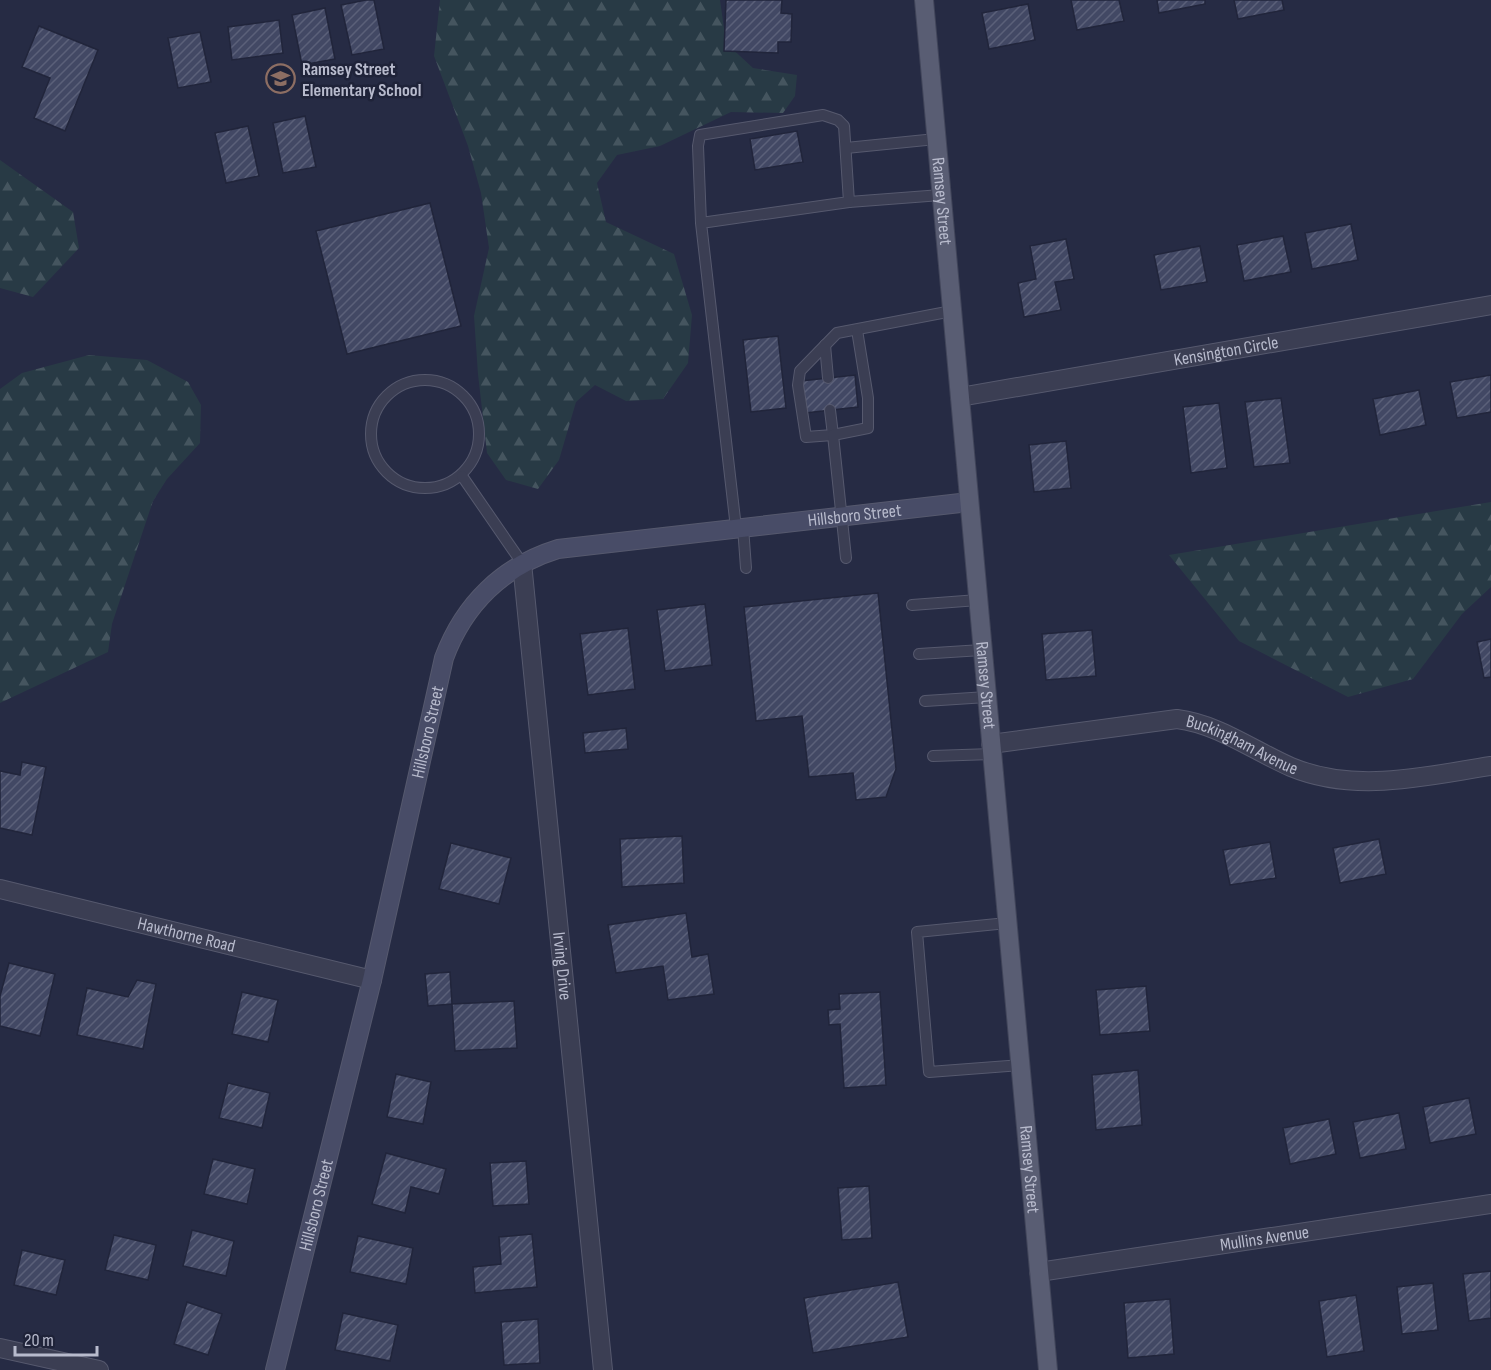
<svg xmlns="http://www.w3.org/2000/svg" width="1491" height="1370" font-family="'Sofia Sans Condensed',sans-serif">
	<defs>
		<pattern id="forest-firs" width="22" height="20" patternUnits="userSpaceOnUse" patternTransform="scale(1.5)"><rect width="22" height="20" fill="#283a45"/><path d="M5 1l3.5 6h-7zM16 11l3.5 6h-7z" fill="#45555f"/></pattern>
		<pattern id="building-hatch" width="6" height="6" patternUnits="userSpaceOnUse" patternTransform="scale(1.5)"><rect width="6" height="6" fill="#424864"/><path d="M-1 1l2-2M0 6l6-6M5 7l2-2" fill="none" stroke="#5b6079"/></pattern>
	</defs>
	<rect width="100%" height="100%" fill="#262b44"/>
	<g fill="url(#forest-firs)">
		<path d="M 440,0 L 720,0 L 726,43 L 753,68 L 797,75 L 795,96 L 783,113 L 731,112 L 660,146 L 617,155 L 597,183 L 606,222 L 674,254 L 692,315 L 688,363 L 663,399 L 626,401 L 595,385 L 576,402 L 559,460 L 538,489 L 506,480 L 487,453 L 478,374 L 474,316 L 489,248 L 481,193 L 468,146 L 434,56 Z"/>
		<path d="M 0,160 L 73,212 L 79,248 L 33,297 L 0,288 Z"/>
		<path d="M 89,355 L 147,360 L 188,382 L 201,405 L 200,443 L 167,479 L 153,501 L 112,624 L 108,652 L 0,703 L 0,389 L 22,373 Z"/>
		<path d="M 1491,502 L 1491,587 L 1462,614 L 1413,679 L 1348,697 L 1239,641 L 1169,555 Z"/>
	</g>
	<g fill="url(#building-hatch)" stroke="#21253b" stroke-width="1.5">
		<path d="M 366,0 L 374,0 L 384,49 L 352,55 L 341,5 Z"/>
		<path d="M 726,0 L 782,0 L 781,13 L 792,14 L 791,42 L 778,42 L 778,53 L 724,51 Z"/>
		<path d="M 1071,0 L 1119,0 L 1124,21 L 1077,30 Z"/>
		<path d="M 1157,0 L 1205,0 L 1205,4 L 1159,13 Z"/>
		<path d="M 1234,0 L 1282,0 L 1284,10 L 1238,19 Z"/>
		<path d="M 1028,4 L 1035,40 L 989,49 L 982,13 Z"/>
		<path d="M 325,8 L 335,59 L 302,65 L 292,15 Z"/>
		<path d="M 279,20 L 283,53 L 232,60 L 228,27 Z"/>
		<path d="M 39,26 L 98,50 L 65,131 L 34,118 L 50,78 L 22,67 Z"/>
		<path d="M 200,32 L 211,82 L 178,88 L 168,38 Z"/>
		<path d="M 305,116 L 316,167 L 283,173 L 273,123 Z"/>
		<path d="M 248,126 L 259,176 L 226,183 L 215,133 Z"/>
		<path d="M 797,131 L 803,162 L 755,170 L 750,139 Z"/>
		<path d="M 430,203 L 461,326 L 347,354 L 316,231 Z"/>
		<path d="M 1351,224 L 1358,260 L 1312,269 L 1305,233 Z"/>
		<path d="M 1283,236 L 1291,272 L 1244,281 L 1237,245 Z"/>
		<path d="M 1066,239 L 1074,279 L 1055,282 L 1061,310 L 1024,317 L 1018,283 L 1036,279 L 1030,246 Z"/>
		<path d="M 1200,246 L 1207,282 L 1161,290 L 1154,255 Z"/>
		<path d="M 778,336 L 786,408 L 751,412 L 743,340 Z"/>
		<path d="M 855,375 L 858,407 L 805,413 L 801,381 Z"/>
		<path d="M 1491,375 L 1491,412 L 1457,418 L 1450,382 Z"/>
		<path d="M 1419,390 L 1426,425 L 1380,435 L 1373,399 Z"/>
		<path d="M 1281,398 L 1290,463 L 1254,467 L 1245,402 Z"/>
		<path d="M 1219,403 L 1227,468 L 1191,473 L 1183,407 Z"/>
		<path d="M 1066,441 L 1071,488 L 1034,492 L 1029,445 Z"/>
		<path d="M 878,593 L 896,769 L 886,797 L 856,800 L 853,773 L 809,777 L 802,716 L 756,721 L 744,607 Z"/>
		<path d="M 705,604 L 712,665 L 665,671 L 657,610 Z"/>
		<path d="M 628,628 L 635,689 L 588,695 L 580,634 Z"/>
		<path d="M 1092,630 L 1096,676 L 1046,680 L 1042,634 Z"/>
		<path d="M 1491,639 L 1491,677 L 1484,678 L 1477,642 Z"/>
		<path d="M 626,728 L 628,749 L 585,753 L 583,733 Z"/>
		<path d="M 22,762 L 46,767 L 32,835 L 0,828 L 0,771 L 20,775 Z"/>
		<path d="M 682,836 L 684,883 L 622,887 L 620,839 Z"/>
		<path d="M 1379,839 L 1386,874 L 1340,883 L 1333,848 Z"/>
		<path d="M 1270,842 L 1276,878 L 1230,885 L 1223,850 Z"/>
		<path d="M 451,843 L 511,858 L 499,904 L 439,889 Z"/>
		<path d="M 686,913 L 692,957 L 708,954 L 714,994 L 668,1000 L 663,966 L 616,973 L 608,925 Z"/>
		<path d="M 9,963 L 55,974 L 40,1036 L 0,1026 L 0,996 Z"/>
		<path d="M 450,972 L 452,1004 L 428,1006 L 425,974 Z"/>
		<path d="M 137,980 L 156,984 L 143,1049 L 77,1035 L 87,988 L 128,997 Z"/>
		<path d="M 1146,986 L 1150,1031 L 1100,1035 L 1096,990 Z"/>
		<path d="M 242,992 L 278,1000 L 268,1042 L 232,1034 Z"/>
		<path d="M 880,992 L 886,1085 L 844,1088 L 840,1024 L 829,1025 L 828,1010 L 840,1009 L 839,994 Z"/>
		<path d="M 514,1001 L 517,1048 L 455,1051 L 452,1004 Z"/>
		<path d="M 1138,1070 L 1142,1125 L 1096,1130 L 1092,1075 Z"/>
		<path d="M 396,1074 L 431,1082 L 423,1124 L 387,1117 Z"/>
		<path d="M 228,1083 L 270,1093 L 262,1128 L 219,1118 Z"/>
		<path d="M 1469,1098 L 1476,1134 L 1430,1143 L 1423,1107 Z"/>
		<path d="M 1399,1113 L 1406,1149 L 1360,1158 L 1353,1122 Z"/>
		<path d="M 1329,1119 L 1336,1154 L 1290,1164 L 1283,1128 Z"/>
		<path d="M 386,1153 L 446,1169 L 439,1194 L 411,1187 L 405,1213 L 372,1204 Z"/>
		<path d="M 213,1159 L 255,1169 L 247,1204 L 204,1194 Z"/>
		<path d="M 526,1161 L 529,1204 L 493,1206 L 490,1163 Z"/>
		<path d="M 869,1186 L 872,1238 L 842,1240 L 838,1188 Z"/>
		<path d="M 192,1230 L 234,1241 L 226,1276 L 183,1266 Z"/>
		<path d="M 532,1234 L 537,1287 L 475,1293 L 473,1267 L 501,1264 L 499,1237 Z"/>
		<path d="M 114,1235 L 156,1245 L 148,1280 L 105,1270 Z"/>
		<path d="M 358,1236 L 413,1248 L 406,1284 L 350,1272 Z"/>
		<path d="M 22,1250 L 65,1260 L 56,1295 L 14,1285 Z"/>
		<path d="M 1491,1271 L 1491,1318 L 1469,1321 L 1463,1274 Z"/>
		<path d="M 898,1282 L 908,1337 L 813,1353 L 804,1298 Z"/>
		<path d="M 1433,1283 L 1438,1330 L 1402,1334 L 1397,1287 Z"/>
		<path d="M 1356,1295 L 1364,1351 L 1327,1357 L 1319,1301 Z"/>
		<path d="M 1170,1299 L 1174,1354 L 1128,1358 L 1124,1303 Z"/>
		<path d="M 187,1302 L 222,1314 L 208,1355 L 174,1344 Z"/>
		<path d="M 343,1313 L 398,1325 L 390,1361 L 335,1350 Z"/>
		<path d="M 538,1319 L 540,1363 L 504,1365 L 501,1322 Z"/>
	</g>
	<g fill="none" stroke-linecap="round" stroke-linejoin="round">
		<defs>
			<g id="lane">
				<path d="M 846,148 L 936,139"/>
				<path d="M 849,202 L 941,195"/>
				<path d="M 701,223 L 849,202 L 844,126 L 838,120 L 823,115 L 700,135 L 698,146 L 701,223 L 736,528"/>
				<path d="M 825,345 L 828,378"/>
				<circle cx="425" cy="434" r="54"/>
				<path d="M 830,410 L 833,435 L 806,437 L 798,385 L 800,371 L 837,333 L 952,311"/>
				<path d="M 462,476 L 522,563"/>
				<path d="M 743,527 L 746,568"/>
				<path d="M 846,558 L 833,435 L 868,428 L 868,398 L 857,330"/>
				<path d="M 912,605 L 978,600"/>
				<path d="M 919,654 L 982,650"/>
				<path d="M 925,701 L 987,697"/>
				<path d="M 933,756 L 992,754"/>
				<path d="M 1007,923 L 917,932 L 929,1072 L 1021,1065"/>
			</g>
			<g id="street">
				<path id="s1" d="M 960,397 L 1491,305"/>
				<path id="s2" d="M 522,563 L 603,1370"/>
				<path id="s3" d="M 991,744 L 1177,719 C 1218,724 1254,751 1291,767 C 1356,794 1425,776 1491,766"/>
				<path id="s4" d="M 0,889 L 372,980"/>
				<path id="s5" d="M 1039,1272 L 1491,1204"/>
				<path d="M 0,1348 L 99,1370"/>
			</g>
			<g id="secondary">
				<path id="s6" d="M 275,1370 L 372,980 L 444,658 C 464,604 503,566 558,549 L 969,502"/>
			</g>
			<g id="primary">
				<path id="s7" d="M 924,0 L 1048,1370"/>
			</g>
		</defs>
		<use href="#lane" stroke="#56596e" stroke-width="12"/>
		<use href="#street" stroke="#56596e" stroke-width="20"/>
		<use href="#secondary" stroke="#56596e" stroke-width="20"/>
		<use href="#primary" stroke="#41455a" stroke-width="20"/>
		<use href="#lane" stroke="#3b3e53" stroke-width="10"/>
		<use href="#street" stroke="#3b3e53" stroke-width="18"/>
		<use href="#secondary" stroke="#484c67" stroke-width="18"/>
		<use href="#primary" stroke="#595d73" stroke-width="18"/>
	</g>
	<defs>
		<symbol id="school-ring" viewBox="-11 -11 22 22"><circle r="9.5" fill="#1f2339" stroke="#8d6e63" stroke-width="1.5"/><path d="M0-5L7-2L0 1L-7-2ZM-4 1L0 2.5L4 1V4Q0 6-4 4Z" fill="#8d6e63"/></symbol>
	</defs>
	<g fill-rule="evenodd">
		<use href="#school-ring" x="264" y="62" width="33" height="33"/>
	</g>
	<g text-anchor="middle" stroke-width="5" stroke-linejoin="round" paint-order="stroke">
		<g font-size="18" font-weight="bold" fill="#b8bbcd" stroke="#1f2339" text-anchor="start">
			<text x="302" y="75">Ramsey Street<tspan x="302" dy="21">Elementary School</tspan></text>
		</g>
		<g font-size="18" fill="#b8bbcd" stroke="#1f2339">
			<text dy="6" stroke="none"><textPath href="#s7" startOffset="202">Ramsey Street</textPath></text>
			<text dy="6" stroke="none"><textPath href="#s1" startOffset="270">Kensington Circle</textPath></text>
			<text dy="6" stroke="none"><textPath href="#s6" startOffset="1194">Hillsboro Street</textPath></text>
			<text dy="6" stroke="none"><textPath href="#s7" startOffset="688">Ramsey Street</textPath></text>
			<text dy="6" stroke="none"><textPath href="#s6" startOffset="656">Hillsboro Street</textPath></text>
			<text dy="6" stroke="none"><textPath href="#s3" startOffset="258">Buckingham Avenue</textPath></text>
			<text dy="6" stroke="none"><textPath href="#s4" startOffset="192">Hawthorne Road</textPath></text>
			<text dy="6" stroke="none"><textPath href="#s2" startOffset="405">Irving Drive</textPath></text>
			<text dy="6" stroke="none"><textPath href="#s7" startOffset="1174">Ramsey Street</textPath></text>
			<text dy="6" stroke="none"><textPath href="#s6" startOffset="170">Hillsboro Street</textPath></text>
			<text dy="6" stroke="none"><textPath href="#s5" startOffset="228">Mullins Avenue</textPath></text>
		</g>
	</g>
	<path d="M15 1346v9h82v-9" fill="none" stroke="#b8bbcd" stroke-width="3"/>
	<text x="24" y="1346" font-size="18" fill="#b8bbcd" stroke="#1f2339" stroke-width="4.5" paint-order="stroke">20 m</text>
</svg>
